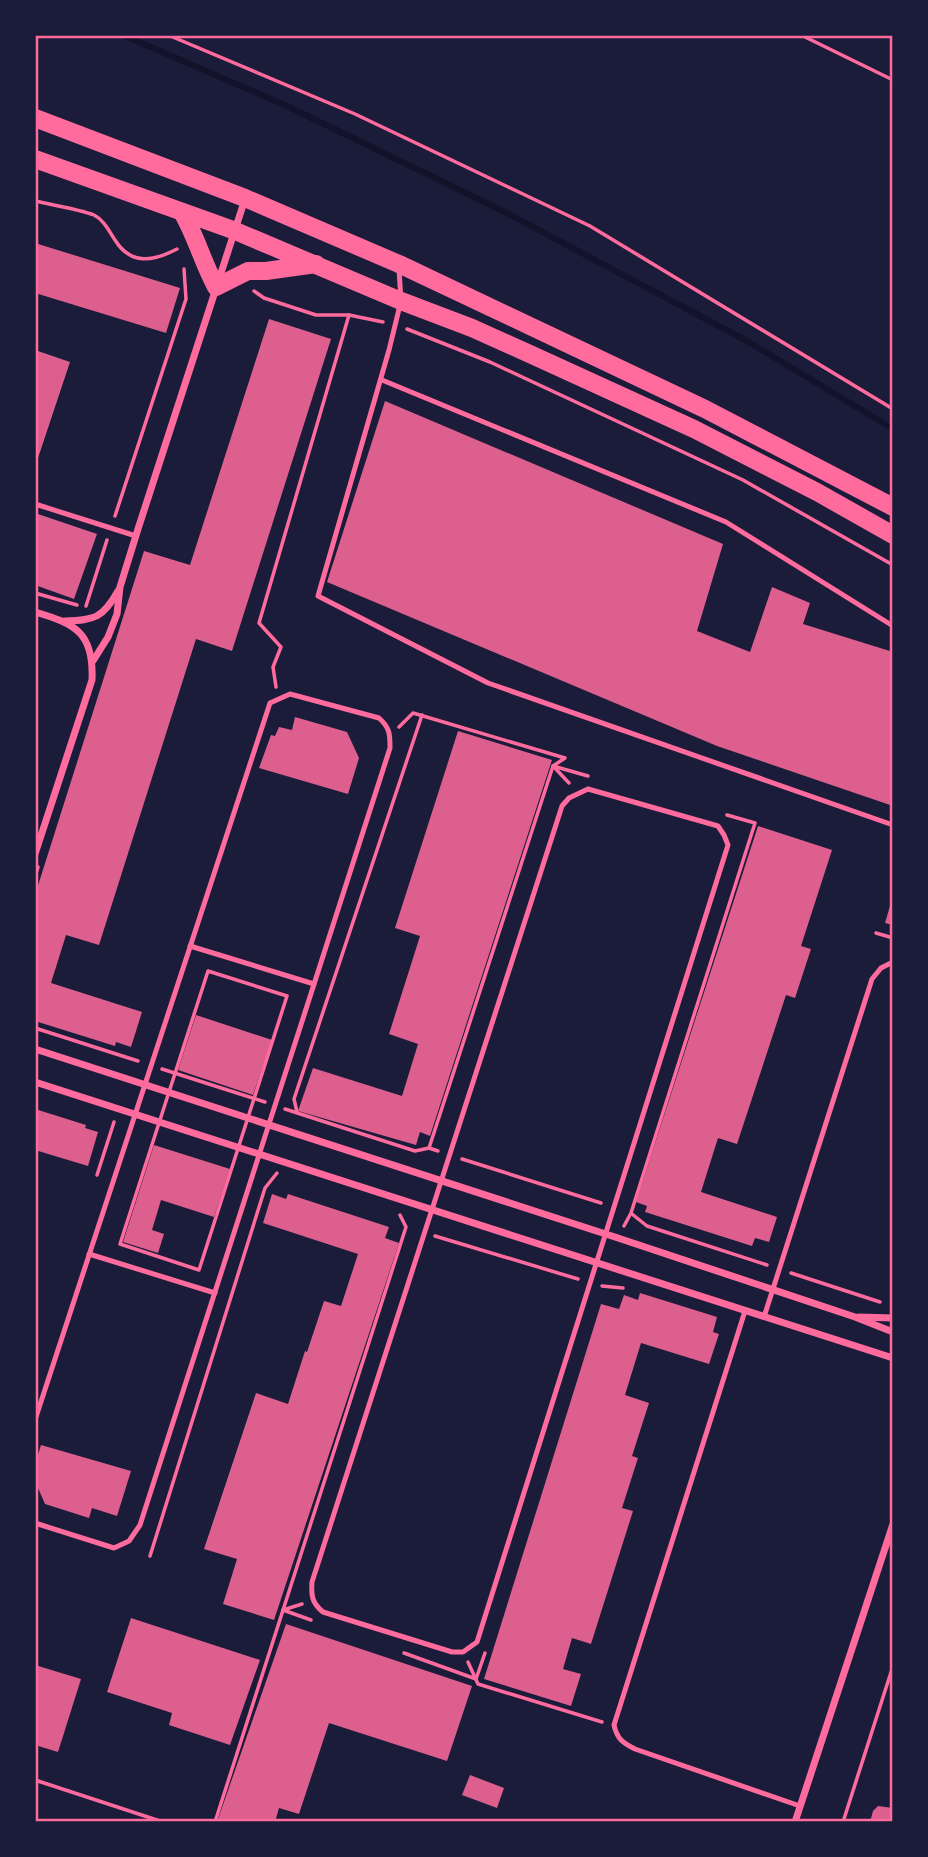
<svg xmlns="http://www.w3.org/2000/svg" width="928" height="1857" font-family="'IBM Plex Serif',serif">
	<rect width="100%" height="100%" fill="#1b1b3a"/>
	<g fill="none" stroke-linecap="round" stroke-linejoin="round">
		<path stroke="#12122b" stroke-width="6" d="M 123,35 L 287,106 L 503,211 L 747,341 L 893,429"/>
	</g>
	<g fill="#dd5f8e">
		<path d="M 35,243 L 180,288 L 166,333 L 35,293 Z"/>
		<path d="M 269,319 L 331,339 L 232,651 L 196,639 L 99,945 L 66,935 L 51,983 L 142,1012 L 131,1047 L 116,1042 L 115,1046 L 35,1021 L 35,895 L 144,551 L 190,565 Z"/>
		<path d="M 35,350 L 70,362 L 35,467 Z"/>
		<path d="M 385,401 L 723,544 L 697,631 L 750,652 L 772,587 L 810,603 L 803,624 L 893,652 L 893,806 L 717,746 L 327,582 Z"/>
		<path d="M 35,513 L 97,534 L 74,599 L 35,585 Z"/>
		<path d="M 295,717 L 347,732 L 359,758 L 348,794 L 259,768 L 271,735 L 275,736 L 279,727 L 292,730 Z"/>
		<path d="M 458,731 L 552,760 L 430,1136 L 420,1132 L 416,1145 L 298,1111 L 313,1068 L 402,1096 L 418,1044 L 389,1034 L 420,936 L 395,928 Z"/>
		<path d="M 758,826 L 832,850 L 801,946 L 811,949 L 795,998 L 786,995 L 737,1144 L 718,1138 L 701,1192 L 777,1217 L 769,1242 L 755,1238 L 752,1246 L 645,1212 L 647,1206 L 636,1202 Z"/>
		<path d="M 892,899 L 893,899 L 893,925 L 885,923 Z"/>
		<path d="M 196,1015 L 272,1040 L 253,1095 L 178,1070 Z"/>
		<path d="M 35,1109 L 86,1125 L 85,1128 L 98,1132 L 88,1166 L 35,1150 Z"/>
		<path d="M 154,1145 L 230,1169 L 214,1217 L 161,1200 L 152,1230 L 164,1234 L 158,1253 L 123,1242 Z"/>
		<path d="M 272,1194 L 286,1199 L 288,1194 L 389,1227 L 385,1238 L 399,1243 L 274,1620 L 223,1604 L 237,1559 L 204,1549 L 256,1393 L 288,1404 L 305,1351 L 307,1352 L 324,1301 L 341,1306 L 358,1254 L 263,1223 Z"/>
		<path d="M 640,1293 L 717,1317 L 713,1332 L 719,1334 L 709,1364 L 641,1343 L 625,1395 L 649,1403 L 632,1456 L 638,1458 L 622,1508 L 633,1511 L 591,1644 L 572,1638 L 563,1669 L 581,1674 L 571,1706 L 484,1679 L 601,1304 L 619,1309 L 624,1295 L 638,1300 Z"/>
		<path d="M 41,1445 L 131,1471 L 117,1516 L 92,1508 L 89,1518 L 45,1504 L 35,1481 L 35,1464 Z"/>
		<path d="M 131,1618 L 260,1660 L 230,1745 L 169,1725 L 172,1713 L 107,1692 Z"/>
		<path d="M 286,1624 L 472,1686 L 447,1761 L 329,1723 L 299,1814 L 279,1808 L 275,1822 L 217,1822 Z"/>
		<path d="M 35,1665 L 81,1679 L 58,1752 L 35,1745 Z"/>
		<path d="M 470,1775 L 504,1788 L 497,1808 L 462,1795 Z"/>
		<path d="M 878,1806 L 893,1808 L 893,1822 L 870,1822 L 873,1811 Z"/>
	</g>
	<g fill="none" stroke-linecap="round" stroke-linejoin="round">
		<g stroke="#ff6b9d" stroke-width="3.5">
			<path d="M 168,35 L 355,114 L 590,226 L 893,409"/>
			<path d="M 801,35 L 893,80"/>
			<path d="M 35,201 C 49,204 82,210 94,215 C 104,220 109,231 115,240 C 131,266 154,261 177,249"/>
			<path d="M 254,291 L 264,298 L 316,315 L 349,315 L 383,322"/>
			<path d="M 407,329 L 490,362 L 743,480 L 893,565"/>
			<path d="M 115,516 L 186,299 L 184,269"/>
			<path d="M 35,593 L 77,605"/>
			<path d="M 86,606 L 107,540"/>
			<path d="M 276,687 L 273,667 L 281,647 L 259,623 L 349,315"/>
			<path d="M 399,727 L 413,713 L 565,758 L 553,766 L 569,783"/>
			<path d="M 35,877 L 38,867"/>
			<path d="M 876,933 L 893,938"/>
			<path d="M 208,971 L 287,996 L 199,1270 L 120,1244 Z"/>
			<path d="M 35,1028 L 138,1061"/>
			<path d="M 162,1069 L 265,1102"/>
			<path d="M 285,1109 L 415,1151 L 429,1148 L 438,1151"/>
			<path d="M 297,1112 L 294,1099 L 422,715"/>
			<path d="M 429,1148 L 553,766 L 588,776"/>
			<path d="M 462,1159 L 601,1203"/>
			<path d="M 97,1175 L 114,1122"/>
			<path d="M 632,1214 L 647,1226 L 767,1265"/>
			<path d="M 624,1226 L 631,1213 L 755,823 L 727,815"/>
			<path d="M 435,1236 L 578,1279"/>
			<path d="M 791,1273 L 880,1302"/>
			<path d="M 602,1286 L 623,1288"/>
			<path d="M 150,1556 L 265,1188 L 277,1173"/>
			<path d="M 283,1610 L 311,1620"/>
			<path d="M 283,1610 L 302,1604"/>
			<path d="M 404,1653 L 476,1679 L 485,1653"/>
			<path d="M 468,1662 L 478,1684 L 602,1722"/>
			<path d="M 35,1780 L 163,1822"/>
			<path d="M 215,1822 L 406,1227 L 400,1215"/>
			<path d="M 843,1822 L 893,1666"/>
		</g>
		<g stroke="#ff6b9d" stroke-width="5">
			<path d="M 399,269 L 401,301 L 389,350 L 318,596 L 488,683 L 893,825"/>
			<path d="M 382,380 L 726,522 L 893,626"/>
			<path d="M 35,504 L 136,536"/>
			<path d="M 588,789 L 718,826 L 724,835 L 728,845 L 477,1642 L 463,1652 L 452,1652 L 323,1612 C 312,1603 311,1596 312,1582 L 562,806 L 569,798 Z"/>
			<path d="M 190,946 L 314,984"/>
			<path d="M 89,1254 L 215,1293"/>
			<path d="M 745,1311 L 614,1725 C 617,1739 623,1743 635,1749 L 800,1806"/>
			<path d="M 764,1317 L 872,979 L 881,968 L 893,962"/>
			<path d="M 35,1420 L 270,703 L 290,694 L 379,718 C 390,728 390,734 390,748 L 140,1525 L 129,1541 L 114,1548 L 35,1523"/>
		</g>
		<g stroke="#ff6b9d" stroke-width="7">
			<path d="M 35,612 C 76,624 94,633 92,680 L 35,854"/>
			<path d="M 65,621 C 95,620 103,618 118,591"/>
			<path d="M 93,661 L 108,637 L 117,614 L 120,587 L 138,529 L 245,199"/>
			<path d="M 35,1049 L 618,1238 L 855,1317 L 893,1332"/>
			<path d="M 35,1082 L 893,1358"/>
			<path d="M 859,1317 L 893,1318"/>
			<path d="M 795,1822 L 893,1524"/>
		</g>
		<g stroke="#ff6b9d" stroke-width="18">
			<path d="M 35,118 L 245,198 L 399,264 L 705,409 L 893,507"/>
			<path d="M 35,159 L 233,230 L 401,301 L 472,328 L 532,355 L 694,429 L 817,492 L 893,535"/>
			<path d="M 182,212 C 196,236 203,263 216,287 L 248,271 L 266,271 L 316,264"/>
		</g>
	</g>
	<rect width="928" height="1857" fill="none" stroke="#1b1b3a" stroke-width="74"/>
	<rect x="37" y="37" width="854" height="1783" fill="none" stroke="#ff6b9d" stroke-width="2.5"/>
</svg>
